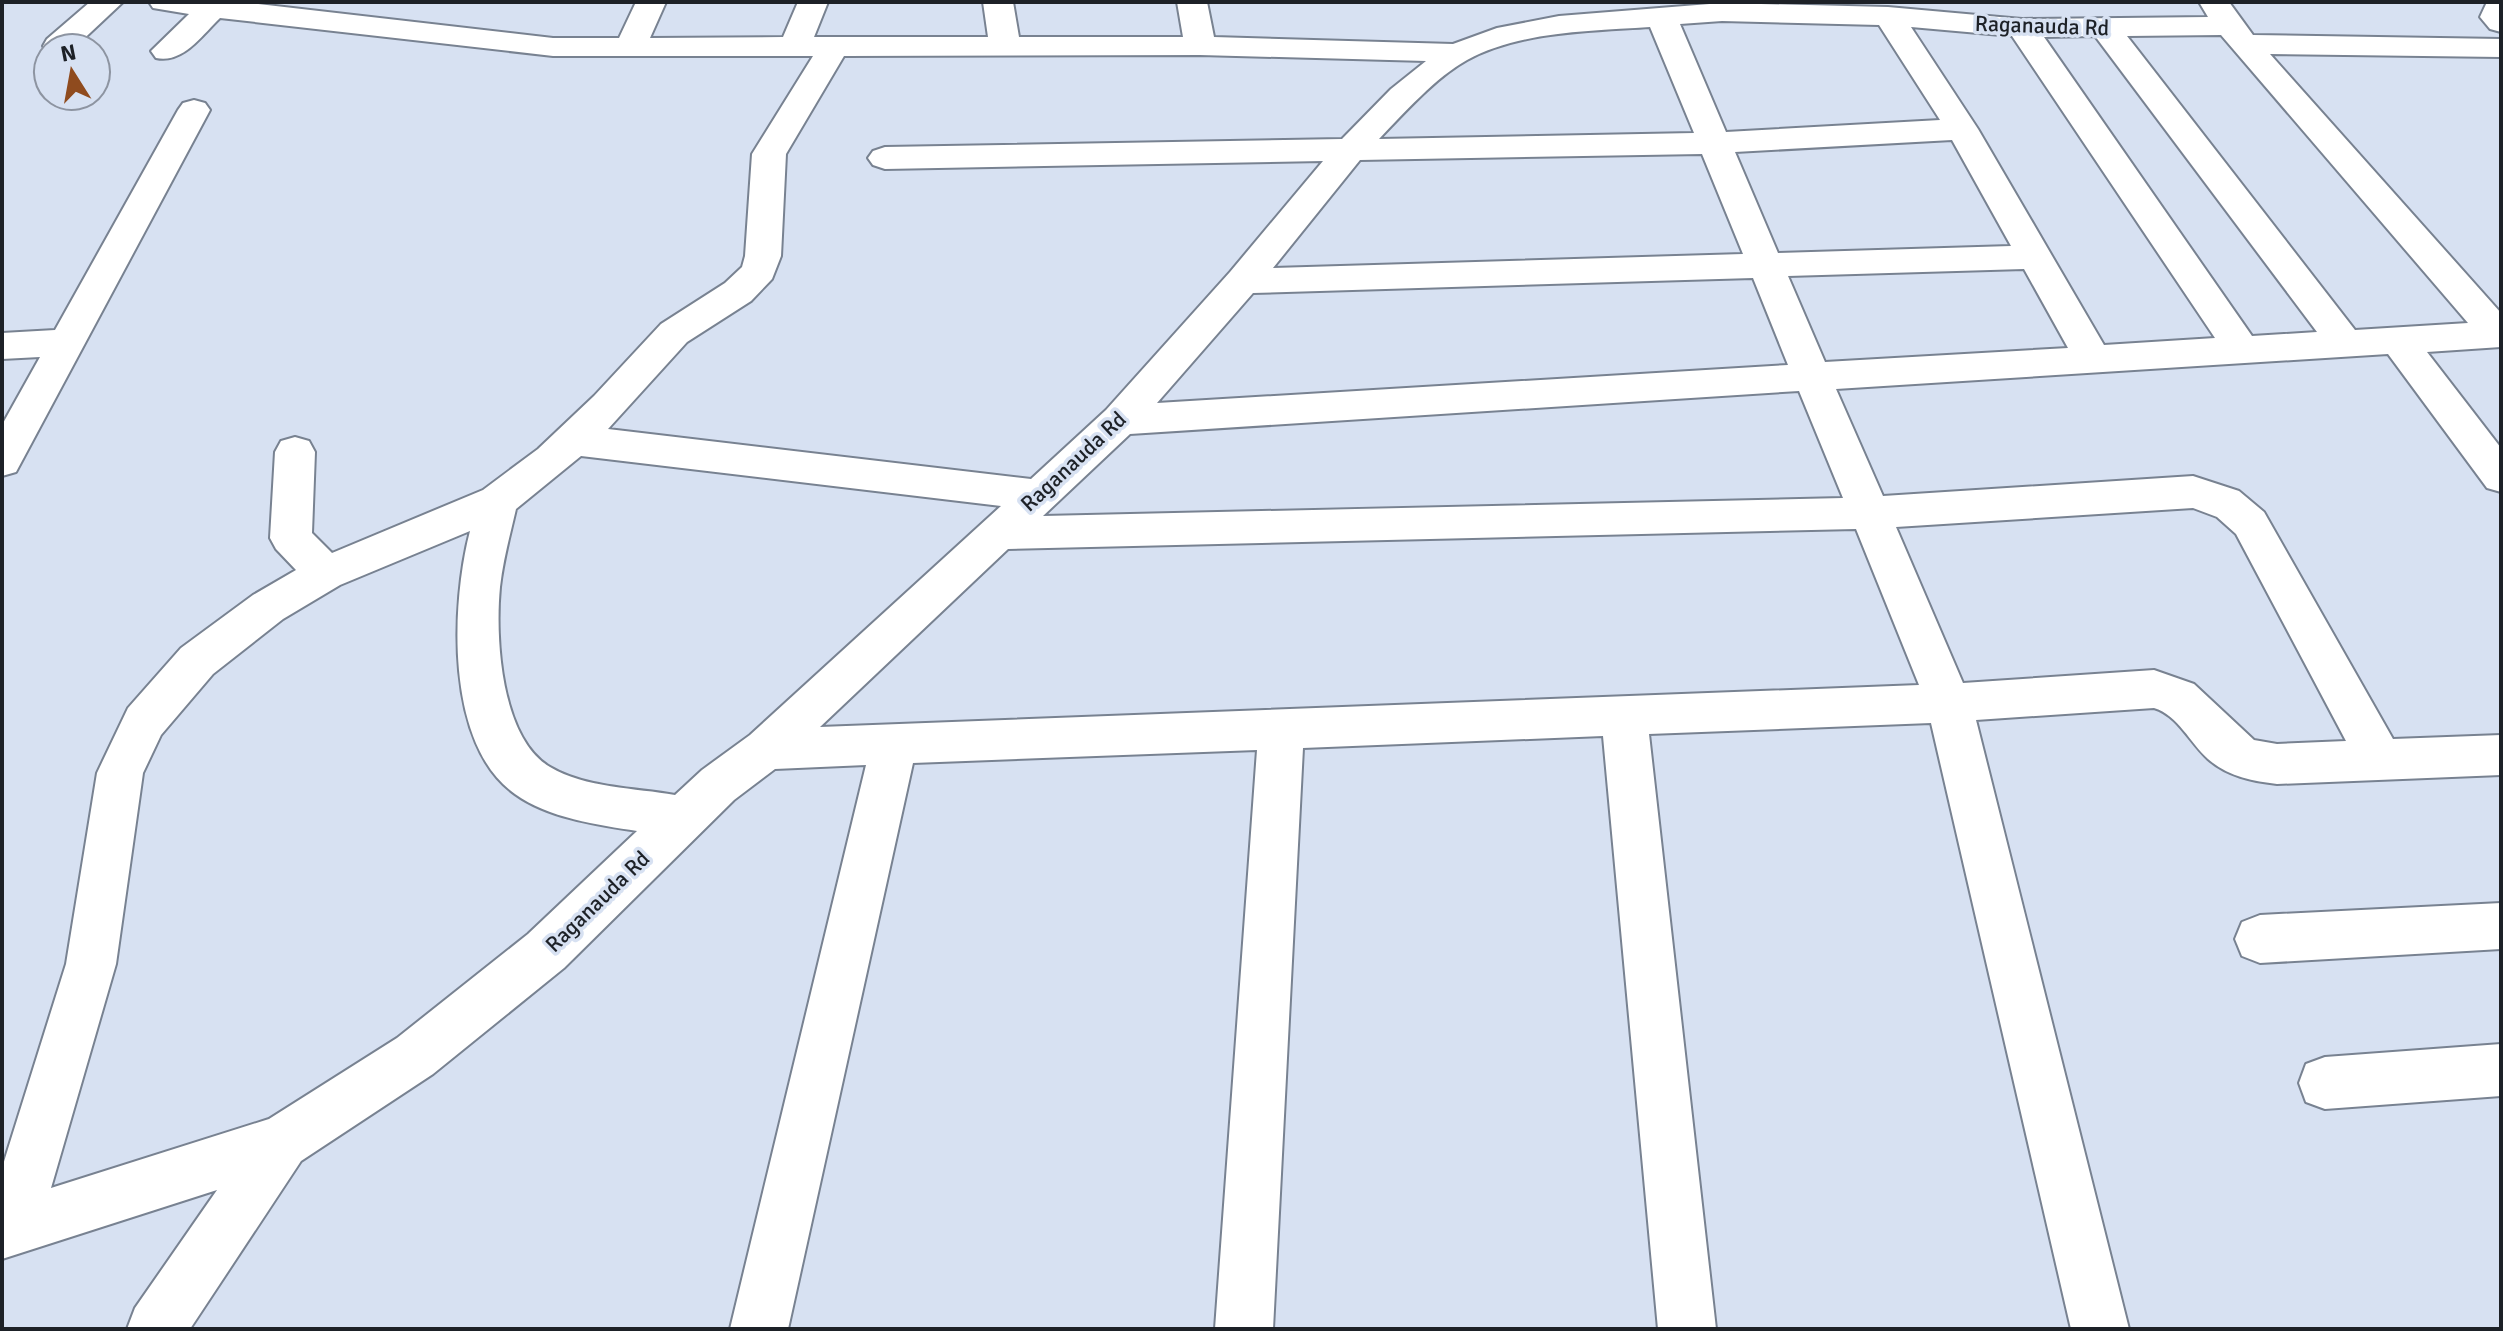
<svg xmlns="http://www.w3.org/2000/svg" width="2503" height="1331" font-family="Signika,sans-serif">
	<rect width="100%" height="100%" fill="#d7e1f2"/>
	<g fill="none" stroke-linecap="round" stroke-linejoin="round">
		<defs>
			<g id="minor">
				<path d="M 90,2 L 123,2 L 74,48 L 48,48 L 47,53 L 43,46 L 47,39 Z"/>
				<path d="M 149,2 L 242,2 L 553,38 L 619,38 L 636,2 L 666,2 L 650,38 L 783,37 L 798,2 L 828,2 L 814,37 L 988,37 L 983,2 L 1013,2 L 1019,37 L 1183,37 L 1177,2 L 1207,2 L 1214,37 L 1453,44 L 1497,28 L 1559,16 L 1722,3 L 1888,7 L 2022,19 L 2208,17 L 2199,2 L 2229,2 L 2253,35 L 2501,39 L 2501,57 L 2270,54 L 2501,313 L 2501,347 L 2427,352 L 2501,448 L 2501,492 L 2487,488 L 2388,354 L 1836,389 L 1883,496 L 2193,476 L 2239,491 L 2264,512 L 2393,739 L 2501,735 L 2501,775 L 2277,784 C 2252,781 2227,776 2208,759 C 2190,743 2178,715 2154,708 L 1976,720 L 2129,1329 L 2071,1329 L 1931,723 L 1649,734 L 1716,1329 L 1658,1329 L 1603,736 L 1303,748 L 1273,1329 L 1215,1329 L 1257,750 L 913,763 L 788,1329 L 730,1329 L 866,765 L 775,769 L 734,800 L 564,968 L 433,1074 L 301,1161 L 190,1329 L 127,1329 L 135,1308 L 217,1190 L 2,1259 L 2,1168 L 66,964 L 97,773 L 128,708 L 181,648 L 253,595 L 296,570 L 276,549 L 270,538 L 275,452 L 281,441 L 295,437 L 309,441 L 315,452 L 312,533 L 332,553 L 483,490 L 538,449 L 594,396 L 661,324 L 725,283 L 742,267 L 745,256 L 752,154 L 813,56 L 553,56 L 220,18 C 202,35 183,64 156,58 L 151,51 L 189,14 L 153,8 ZM 1722,21 L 1879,25 L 1940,120 L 1726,132 L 1680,24 ZM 1650,27 L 1694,133 L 1379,139 C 1404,113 1436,77 1467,60 C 1519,31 1593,31 1650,27 ZM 1911,27 L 2012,36 L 2215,338 L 2104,345 L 1978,129 ZM 2221,35 L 2468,323 L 2355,330 L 2127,36 ZM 2095,36 L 2317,332 L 2252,336 L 2044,37 ZM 1200,55 L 1426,61 L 1391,89 L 1342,139 L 885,147 L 873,151 L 868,158 L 873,165 L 885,169 L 1323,161 L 1230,272 L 1106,410 L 1031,479 L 608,429 L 687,342 L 751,301 L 772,279 L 781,256 L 786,154 L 844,56 ZM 1952,140 L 2011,246 L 1778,253 L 1735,152 ZM 1702,154 L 1743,254 L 1273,268 L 1360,160 ZM 2024,269 L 2068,348 L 1825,362 L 1788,276 ZM 1753,278 L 1788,365 L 1157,403 L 1253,293 ZM 1799,391 L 1843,498 L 1043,516 L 1130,434 ZM 581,456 L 1001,506 L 750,735 L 702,770 L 675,795 C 636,788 585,788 550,767 C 501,738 495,639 500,587 C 503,560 510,535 516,509 ZM 2193,508 L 2217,517 L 2236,534 L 2346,741 L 2277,744 L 2254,740 L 2194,684 L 2154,670 L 1963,683 L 1896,527 ZM 1856,529 L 1919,685 L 820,727 L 1008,549 ZM 470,531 C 451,604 445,745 515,794 C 548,818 598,825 637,831 L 528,934 L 397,1038 L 269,1119 L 51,1188 L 116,964 L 143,773 L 161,735 L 213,674 L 283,619 L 340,585 Z"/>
				<path d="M 2501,2 L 2501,32 L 2490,29 L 2480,17 L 2487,2 Z"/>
				<path d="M 194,100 L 205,103 L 210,110 L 16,472 L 2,476 L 2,425 L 40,357 L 2,359 L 2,333 L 55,330 L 178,110 L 183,103 Z"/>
				<path d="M 2501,903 L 2501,949 L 2260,963 L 2242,956 L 2235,939 L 2242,922 L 2260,915 Z"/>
				<path d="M 2501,1044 L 2501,1096 L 2325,1109 L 2306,1102 L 2299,1083 L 2306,1064 L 2325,1057 Z"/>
			</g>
		</defs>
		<use href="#minor" stroke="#788291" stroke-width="4"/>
		<use href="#minor" fill="#fff" fill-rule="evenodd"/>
	</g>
	<g text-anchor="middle" stroke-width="7" stroke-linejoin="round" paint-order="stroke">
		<g font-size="22" fill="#1d2127" stroke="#d7e1f2">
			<text transform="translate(2042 25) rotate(2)" y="8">Raganauda Rd</text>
			<text transform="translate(1073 461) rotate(-43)" y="8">Raganauda Rd</text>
			<text transform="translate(597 901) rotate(-44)" y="8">Raganauda Rd</text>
		</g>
	</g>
	<rect width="2503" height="1331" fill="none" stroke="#1d2127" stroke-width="8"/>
	<g transform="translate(72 72) rotate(349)"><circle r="38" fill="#d7e1f2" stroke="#8d94a1" stroke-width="2"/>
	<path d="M0-6L14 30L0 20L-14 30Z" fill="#8f4b1e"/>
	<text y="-12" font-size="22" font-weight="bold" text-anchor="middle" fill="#1d2127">N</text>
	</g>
</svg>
